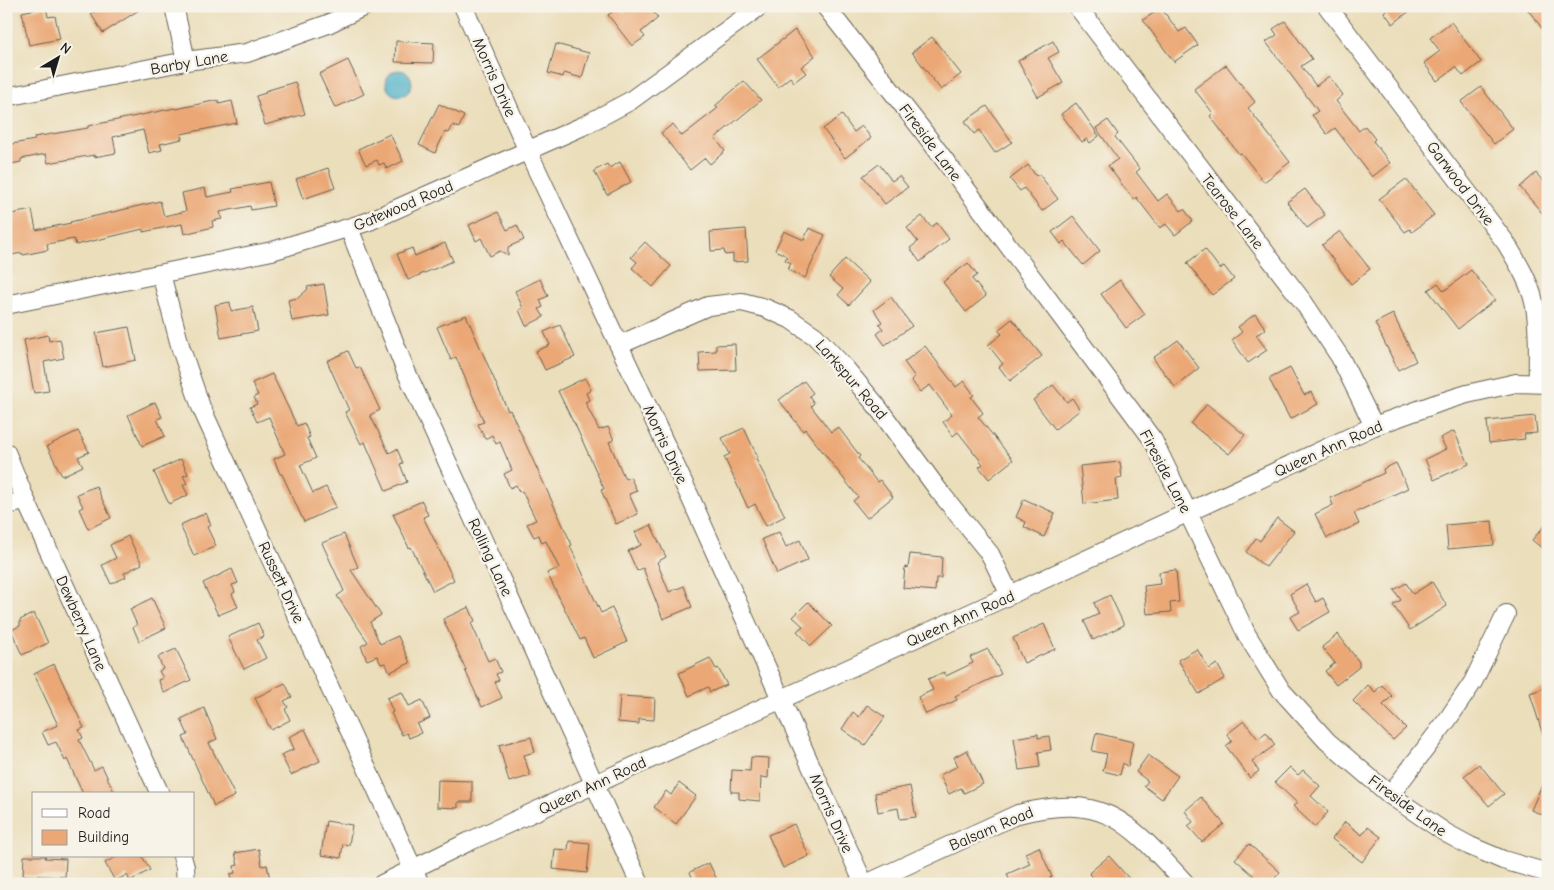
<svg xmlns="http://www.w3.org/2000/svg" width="1554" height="890" font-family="'Comic Neue',sans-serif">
	<rect width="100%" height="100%" fill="#f7f3e8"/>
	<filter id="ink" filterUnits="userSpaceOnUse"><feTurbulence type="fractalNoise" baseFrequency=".02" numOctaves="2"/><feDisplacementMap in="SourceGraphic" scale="10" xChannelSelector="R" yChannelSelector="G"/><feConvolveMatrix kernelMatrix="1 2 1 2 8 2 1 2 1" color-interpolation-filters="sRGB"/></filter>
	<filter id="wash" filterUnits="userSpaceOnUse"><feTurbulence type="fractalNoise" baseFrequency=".0096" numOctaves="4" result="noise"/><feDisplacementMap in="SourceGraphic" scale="20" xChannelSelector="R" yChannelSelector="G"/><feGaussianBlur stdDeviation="1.12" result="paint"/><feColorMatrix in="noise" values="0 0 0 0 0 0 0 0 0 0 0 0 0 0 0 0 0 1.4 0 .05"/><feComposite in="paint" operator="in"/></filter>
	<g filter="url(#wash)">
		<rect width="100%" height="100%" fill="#ebdebb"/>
		<circle fill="#48afc8" stroke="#326672" cx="399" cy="83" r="13"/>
		<g id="blocks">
			<g fill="#eba876">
				<path d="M 103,6 L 145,6 L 103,33 L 91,14 Z"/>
				<path d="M 632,6 L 648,6 L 658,18 L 641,32 L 645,37 L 632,46 L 608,15 L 619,7 L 624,13 Z"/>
				<path d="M 1390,6 L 1416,6 L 1393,24 L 1384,12 Z"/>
				<path d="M 1525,6 L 1548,6 L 1548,36 Z"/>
				<path d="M 46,7 L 48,17 L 55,16 L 60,39 L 29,45 L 22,12 Z"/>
				<path d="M 1161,8 L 1179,32 L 1186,28 L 1198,45 L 1174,62 L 1143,20 Z"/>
				<path d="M 1285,21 L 1312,59 L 1301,66 L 1316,86 L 1329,76 L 1343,95 L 1336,101 L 1359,131 L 1365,126 L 1375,139 L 1373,141 L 1390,163 L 1372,177 L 1335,128 L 1327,134 L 1312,115 L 1318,111 L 1266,42 L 1277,35 L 1273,29 Z"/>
				<path d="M 1451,22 L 1481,62 L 1463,76 L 1456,67 L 1437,81 L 1424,63 L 1440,51 L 1430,38 Z"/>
				<path d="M 795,30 L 815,56 L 801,67 L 806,73 L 794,82 L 790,77 L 778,87 L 757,59 Z"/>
				<path d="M 932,37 L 961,74 L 941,90 L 912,52 Z"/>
				<path d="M 396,41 L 434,43 L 433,63 L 395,62 Z"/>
				<path d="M 1053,41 L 1059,52 L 1048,58 L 1063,83 L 1038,97 L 1018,61 Z"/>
				<path d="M 556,44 L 589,53 L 582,78 L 564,73 L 563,77 L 548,73 Z"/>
				<path d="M 348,60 L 364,94 L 335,108 L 319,74 Z"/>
				<path d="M 1226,65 L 1255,102 L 1248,108 L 1290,162 L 1264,182 L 1241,153 L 1239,154 L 1210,116 L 1213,113 L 1194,89 Z"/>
				<path d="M 744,81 L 761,100 L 715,138 L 725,151 L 710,164 L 705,158 L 690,170 L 661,133 L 673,124 L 682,136 L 718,108 L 715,106 Z"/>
				<path d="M 295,82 L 305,114 L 265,125 L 256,96 L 266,93 L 265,91 Z"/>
				<path d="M 1481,87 L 1513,129 L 1494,144 L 1461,102 Z"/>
				<path d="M 218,100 L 219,104 L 232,101 L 237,123 L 181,134 L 182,139 L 160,144 L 162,150 L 149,153 L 143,130 L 113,137 L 116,153 L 94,157 L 94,155 L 48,163 L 46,154 L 21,159 L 21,162 L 6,165 L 6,145 L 35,140 L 34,137 L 88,128 L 88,126 L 175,108 L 176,109 Z"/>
				<path d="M 1076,103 L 1099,136 L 1090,143 L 1087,139 L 1082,142 L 1061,114 Z"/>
				<path d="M 439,104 L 464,116 L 459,128 L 453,125 L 449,133 L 445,132 L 435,153 L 419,145 Z"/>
				<path d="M 987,106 L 1012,142 L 995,153 L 979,130 L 974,134 L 965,121 Z"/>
				<path d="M 842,115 L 854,132 L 862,126 L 871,138 L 845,158 L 823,129 Z"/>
				<path d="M 1108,120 L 1118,134 L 1115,137 L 1140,169 L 1136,172 L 1158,201 L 1167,194 L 1181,211 L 1184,209 L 1193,221 L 1175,235 L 1166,224 L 1160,228 L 1136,197 L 1134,200 L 1108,166 L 1118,159 L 1096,128 Z"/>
				<path d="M 390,134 L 403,161 L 387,169 L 384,163 L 379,165 L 377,160 L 366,165 L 358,149 Z"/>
				<path d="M 620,162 L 631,182 L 607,195 L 594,171 L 607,164 L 609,168 Z"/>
				<path d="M 879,164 L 892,181 L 899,176 L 908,187 L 885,204 L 863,176 Z"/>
				<path d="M 1028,165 L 1036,176 L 1039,174 L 1058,199 L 1042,211 L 1024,188 L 1020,191 L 1010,179 Z"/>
				<path d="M 328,168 L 335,188 L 303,199 L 296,179 Z"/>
				<path d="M 1536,173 L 1548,187 L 1548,220 L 1520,187 Z"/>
				<path d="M 1406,179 L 1434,215 L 1412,232 L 1410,229 L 1405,232 L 1379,199 Z"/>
				<path d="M 269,182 L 274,206 L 251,210 L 250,206 L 220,212 L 222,219 L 212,221 L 213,227 L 184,234 L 182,224 L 143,232 L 143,229 L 76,245 L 74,239 L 47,244 L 48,250 L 23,255 L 22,253 L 6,256 L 6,215 L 32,210 L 36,230 L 71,223 L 70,222 L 160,201 L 164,216 L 186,211 L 182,193 L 205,188 L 207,197 L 233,192 L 232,189 Z"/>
				<path d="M 1305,189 L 1325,215 L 1307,228 L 1287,202 Z"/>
				<path d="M 498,212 L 507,230 L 517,225 L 524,240 L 508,247 L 508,255 L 500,251 L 490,256 L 481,238 L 476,241 L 469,225 Z"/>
				<path d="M 922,216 L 931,227 L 937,223 L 949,239 L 920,262 L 910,248 L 918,242 L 907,228 Z"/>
				<path d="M 1073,216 L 1100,251 L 1083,265 L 1064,241 L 1061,244 L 1052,232 Z"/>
				<path d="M 809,228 L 825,235 L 805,278 L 788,270 L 791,263 L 785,260 L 787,256 L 775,250 L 784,231 L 804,240 Z"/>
				<path d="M 746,229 L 748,261 L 733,262 L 733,254 L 725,255 L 724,250 L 711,251 L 710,232 Z"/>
				<path d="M 1340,231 L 1370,269 L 1351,284 L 1322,245 Z"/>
				<path d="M 645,242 L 671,266 L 653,287 L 632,268 L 637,262 L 631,257 Z"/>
				<path d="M 445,243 L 453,261 L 408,280 L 397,254 L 412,248 L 415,256 Z"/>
				<path d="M 1205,249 L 1220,269 L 1224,266 L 1234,279 L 1212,295 L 1187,263 Z"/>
				<path d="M 845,259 L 870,282 L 849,305 L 838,295 L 843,289 L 829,277 Z"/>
				<path d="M 968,263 L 977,275 L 972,279 L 986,296 L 966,312 L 943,282 Z"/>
				<path d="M 1471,270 L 1495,300 L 1458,329 L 1428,290 L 1438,283 L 1444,291 Z"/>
				<path d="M 540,279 L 548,296 L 540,300 L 543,307 L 539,309 L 544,317 L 526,326 L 519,310 L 523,308 L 515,291 Z"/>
				<path d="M 1120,280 L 1145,314 L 1126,328 L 1101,294 Z"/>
				<path d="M 324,284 L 329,315 L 292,321 L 288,300 L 298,298 L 308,289 L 307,287 Z"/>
				<path d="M 891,297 L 912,326 L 885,345 L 877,334 L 883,329 L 879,324 L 882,322 L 874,310 Z"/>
				<path d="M 230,302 L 231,311 L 253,307 L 258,331 L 221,338 L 215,305 Z"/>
				<path d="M 1255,314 L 1266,329 L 1256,335 L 1267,350 L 1248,363 L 1232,340 L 1242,332 L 1238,327 Z"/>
				<path d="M 1393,314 L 1416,361 L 1398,370 L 1375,323 Z"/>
				<path d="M 466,315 L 508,411 L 510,410 L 572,545 L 570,546 L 601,613 L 612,608 L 627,642 L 593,658 L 584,638 L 580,640 L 547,573 L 559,568 L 546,541 L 542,543 L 539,535 L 534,537 L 527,524 L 536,520 L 522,491 L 519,492 L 516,485 L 510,488 L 504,474 L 512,470 L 500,442 L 496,444 L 492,435 L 485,439 L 478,424 L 484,422 L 456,357 L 451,360 L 437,327 Z"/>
				<path d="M 1012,319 L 1042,356 L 1010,381 L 999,367 L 1003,364 L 988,345 L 1002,334 L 998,330 Z"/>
				<path d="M 560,325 L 575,357 L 545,370 L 536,351 L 550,345 L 544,332 Z"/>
				<path d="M 129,327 L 136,360 L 103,367 L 96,333 Z"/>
				<path d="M 48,335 L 49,341 L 60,339 L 64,358 L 44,362 L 49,391 L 34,393 L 24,340 Z"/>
				<path d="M 1178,340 L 1199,368 L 1175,387 L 1153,358 Z"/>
				<path d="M 735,344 L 736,370 L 700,371 L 699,352 L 716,351 L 716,345 Z"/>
				<path d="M 925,346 L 956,387 L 964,381 L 974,395 L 971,397 L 983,413 L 978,417 L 1013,460 L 989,479 L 979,467 L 983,464 L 958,432 L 953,436 L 943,422 L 952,415 L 930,385 L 920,392 L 911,380 L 915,377 L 904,362 Z"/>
				<path d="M 348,351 L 356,368 L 360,367 L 380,410 L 370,415 L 389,453 L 397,449 L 403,463 L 400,464 L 407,482 L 386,491 L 365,442 L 361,444 L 345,412 L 349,410 L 327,361 Z"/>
				<path d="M 1290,368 L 1304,395 L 1311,392 L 1318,404 L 1290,419 L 1269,379 Z"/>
				<path d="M 272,374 L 297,426 L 304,423 L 310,437 L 307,438 L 316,458 L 300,465 L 313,493 L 326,487 L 336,507 L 304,522 L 282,474 L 280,474 L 274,459 L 285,454 L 269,417 L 257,422 L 250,407 L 257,404 L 254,397 L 258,395 L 252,383 Z"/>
				<path d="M 585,378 L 591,390 L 586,393 L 589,400 L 585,402 L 599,430 L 608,427 L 614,440 L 609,442 L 625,479 L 630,477 L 637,491 L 629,494 L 638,514 L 616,524 L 601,490 L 604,489 L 574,422 L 573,422 L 558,391 Z"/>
				<path d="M 804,381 L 813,393 L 809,396 L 814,403 L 811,406 L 831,432 L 838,427 L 860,456 L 858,458 L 877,482 L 880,480 L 893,497 L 867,518 L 853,501 L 858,497 L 805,429 L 803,431 L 779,400 Z"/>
				<path d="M 1053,385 L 1067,402 L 1072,398 L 1080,410 L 1055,429 L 1033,400 Z"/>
				<path d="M 155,402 L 162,417 L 157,419 L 165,436 L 142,446 L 128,415 Z"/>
				<path d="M 1207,404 L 1245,435 L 1229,454 L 1191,424 Z"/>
				<path d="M 1535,416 L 1537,433 L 1524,434 L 1525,439 L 1489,443 L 1487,421 Z"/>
				<path d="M 744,428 L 758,458 L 756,459 L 785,516 L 766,526 L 755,504 L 748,508 L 724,457 L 730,454 L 722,438 Z"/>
				<path d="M 78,431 L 89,452 L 78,457 L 83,466 L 62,476 L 47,446 Z"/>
				<path d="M 1454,431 L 1469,464 L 1434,480 L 1425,459 L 1446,449 L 1440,438 Z"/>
				<path d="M 181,459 L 188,474 L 183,476 L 187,483 L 183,485 L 188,495 L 169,504 L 154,472 Z"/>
				<path d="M 1120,462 L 1122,478 L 1116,479 L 1118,500 L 1084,504 L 1080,466 Z"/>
				<path d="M 1396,463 L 1408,488 L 1354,513 L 1359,524 L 1327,538 L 1315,514 L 1333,505 L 1330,498 L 1384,473 L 1383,469 Z"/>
				<path d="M 96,486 L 111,518 L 88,529 L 79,509 L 83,507 L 77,494 Z"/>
				<path d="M 1024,499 L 1055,513 L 1044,537 L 1024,527 L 1026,522 L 1016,517 Z"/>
				<path d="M 422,501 L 428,515 L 423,517 L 454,580 L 433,591 L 411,547 L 409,548 L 393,514 Z"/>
				<path d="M 206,513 L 211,525 L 207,527 L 216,546 L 194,556 L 180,525 Z"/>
				<path d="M 1277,518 L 1294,531 L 1266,567 L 1246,552 L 1256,538 L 1260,541 Z"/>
				<path d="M 1492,521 L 1494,545 L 1448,549 L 1446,525 Z"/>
				<path d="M 1548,522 L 1548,553 L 1532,540 Z"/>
				<path d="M 651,525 L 666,557 L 657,562 L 669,592 L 684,586 L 692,607 L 663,619 L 643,568 L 637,571 L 628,551 L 641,545 L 635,532 Z"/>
				<path d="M 779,532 L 786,547 L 800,540 L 808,560 L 777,574 L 762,539 Z"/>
				<path d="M 344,534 L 358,567 L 351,570 L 381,615 L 370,622 L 380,644 L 398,636 L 410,663 L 390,672 L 385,663 L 381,664 L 377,656 L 367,660 L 361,646 L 368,642 L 337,596 L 344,591 L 322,543 Z"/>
				<path d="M 128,536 L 142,564 L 124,573 L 126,577 L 111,584 L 102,565 L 116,558 L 110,545 Z"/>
				<path d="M 910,554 L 942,557 L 941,578 L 936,578 L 935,591 L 903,588 L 905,567 L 908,568 Z"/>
				<path d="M 232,569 L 238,583 L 232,585 L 235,592 L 232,594 L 238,607 L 218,615 L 203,583 Z"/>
				<path d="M 1176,570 L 1179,602 L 1170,603 L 1171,612 L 1147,614 L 1144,586 L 1160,584 L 1159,572 Z"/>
				<path d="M 1432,582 L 1447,606 L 1410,630 L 1393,605 L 1401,600 L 1394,590 L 1406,583 L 1413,594 Z"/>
				<path d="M 1306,584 L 1316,602 L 1323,598 L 1330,612 L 1298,630 L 1290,617 L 1300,612 L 1290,594 Z"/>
				<path d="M 1110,595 L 1124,625 L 1093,640 L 1084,621 L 1099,614 L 1094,603 Z"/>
				<path d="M 152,598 L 166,628 L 139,641 L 133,627 L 137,625 L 130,609 Z"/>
				<path d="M 808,602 L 832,626 L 811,646 L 797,631 L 803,626 L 793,617 Z"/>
				<path d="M 469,607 L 475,621 L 471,623 L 488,661 L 495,658 L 501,672 L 496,674 L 499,680 L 495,682 L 502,698 L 482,707 L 465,670 L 466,670 L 443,619 Z"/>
				<path d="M 34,613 L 48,643 L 22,655 L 11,630 L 20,626 L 20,620 Z"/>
				<path d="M 258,623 L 264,636 L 257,640 L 266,658 L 244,669 L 228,637 Z"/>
				<path d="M 1044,624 L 1055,649 L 1024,663 L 1013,638 Z"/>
				<path d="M 1338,634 L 1359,662 L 1359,667 L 1336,685 L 1325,671 L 1335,663 L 1322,647 Z"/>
				<path d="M 176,649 L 191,680 L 164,693 L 158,680 L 163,678 L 159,671 L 163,669 L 158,657 Z"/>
				<path d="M 988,649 L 1001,674 L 955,696 L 957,700 L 926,714 L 918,697 L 933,690 L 928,679 L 944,672 L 946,676 L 973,663 L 970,657 Z"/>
				<path d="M 1197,649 L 1209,669 L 1217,664 L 1225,678 L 1199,694 L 1178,660 Z"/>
				<path d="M 710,658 L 716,669 L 718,668 L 727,685 L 710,692 L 708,687 L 689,696 L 679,673 Z"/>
				<path d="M 54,664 L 84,728 L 79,730 L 83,738 L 79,740 L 94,770 L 102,766 L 115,794 L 83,794 L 67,759 L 65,761 L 56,742 L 48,745 L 42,732 L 58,725 L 34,674 Z"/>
				<path d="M 285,683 L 292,697 L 284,701 L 288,707 L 285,709 L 290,720 L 271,730 L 255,698 Z"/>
				<path d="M 1368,685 L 1375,692 L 1382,685 L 1392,696 L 1383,705 L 1406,728 L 1393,740 L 1353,701 Z"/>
				<path d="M 1545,688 L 1548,697 L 1548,741 L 1545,742 L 1530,693 Z"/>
				<path d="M 402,692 L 409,706 L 422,700 L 430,718 L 417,724 L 421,733 L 409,738 L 407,733 L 402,735 L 391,713 L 393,712 L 387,698 Z"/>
				<path d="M 620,696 L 655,698 L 654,720 L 639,719 L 639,724 L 618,722 Z"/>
				<path d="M 867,705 L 885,717 L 865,745 L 842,729 L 853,712 L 859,717 Z"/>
				<path d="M 204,708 L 217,739 L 209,743 L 235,796 L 214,806 L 183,737 L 188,735 L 181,719 Z"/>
				<path d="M 1244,721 L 1258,739 L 1266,732 L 1275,745 L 1252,762 L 1259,771 L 1250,778 L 1226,746 L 1232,741 L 1227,734 Z"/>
				<path d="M 305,729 L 320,761 L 291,775 L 281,755 L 294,749 L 289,737 Z"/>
				<path d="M 1096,733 L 1133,742 L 1128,767 L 1123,763 L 1120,775 L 1103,771 L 1107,754 L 1092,751 Z"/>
				<path d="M 1038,734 L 1038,738 L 1049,736 L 1051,750 L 1038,752 L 1040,767 L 1019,770 L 1014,738 Z"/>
				<path d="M 531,737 L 535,752 L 524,755 L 530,776 L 509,782 L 499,745 Z"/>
				<path d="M 967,750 L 983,784 L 964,793 L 961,788 L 949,794 L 940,775 L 958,766 L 954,757 Z"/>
				<path d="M 1148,755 L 1178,776 L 1162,799 L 1144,786 L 1148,781 L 1136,772 Z"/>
				<path d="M 751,757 L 769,758 L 768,778 L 761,777 L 760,801 L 739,799 L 739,792 L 731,792 L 732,770 L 750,771 Z"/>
				<path d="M 1479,764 L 1504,794 L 1489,806 L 1464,776 Z"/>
				<path d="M 1290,767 L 1298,775 L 1303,770 L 1320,786 L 1311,796 L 1328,812 L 1315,827 L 1293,806 L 1297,803 L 1275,782 Z"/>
				<path d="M 1548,771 L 1548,817 L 1531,810 Z"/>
				<path d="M 438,780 L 472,781 L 472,802 L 458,802 L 458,808 L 437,807 Z"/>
				<path d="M 679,783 L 696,796 L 676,824 L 654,807 L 666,791 L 671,795 Z"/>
				<path d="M 910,786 L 916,817 L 900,819 L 898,808 L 878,812 L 875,793 Z"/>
				<path d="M 1201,797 L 1224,824 L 1202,842 L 1188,826 L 1193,822 L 1185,811 Z"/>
				<path d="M 326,821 L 352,825 L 349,845 L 343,844 L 341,858 L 321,855 Z"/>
				<path d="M 1345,822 L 1362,835 L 1368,827 L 1381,837 L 1362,862 L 1332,839 Z"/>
				<path d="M 794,824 L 809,856 L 783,868 L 768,835 Z"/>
				<path d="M 569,841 L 590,843 L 587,873 L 553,869 L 555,849 L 568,850 Z"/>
				<path d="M 1249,844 L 1280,872 L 1270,884 L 1247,884 L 1254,876 L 1235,859 Z"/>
				<path d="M 1039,847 L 1052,877 L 1036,884 L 1011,884 L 1007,874 L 1030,864 L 1025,853 Z"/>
				<path d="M 259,849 L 262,866 L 267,865 L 271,884 L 232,884 L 230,874 L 235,873 L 234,866 L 238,865 L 235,853 Z"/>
				<path d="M 24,856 L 46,856 L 45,858 L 66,859 L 65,877 L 23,875 Z"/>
				<path d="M 118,856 L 142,856 L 150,870 L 130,881 L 127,875 L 115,881 L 105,863 Z"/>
				<path d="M 1109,856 L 1134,884 L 1099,884 L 1089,873 Z"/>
				<path d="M 709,863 L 719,884 L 695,884 L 690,872 Z"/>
			</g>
		</g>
	</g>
	<g filter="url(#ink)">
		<use href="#blocks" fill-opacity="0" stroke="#646054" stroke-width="1"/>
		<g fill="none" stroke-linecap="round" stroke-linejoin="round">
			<defs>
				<g id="minor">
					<path d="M 174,6 L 186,61"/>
					<path d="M 463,6 L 528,151 L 691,499 L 864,884"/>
					<path d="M 825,6 L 920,127 L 1153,440 L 1247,635 L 1281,690 L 1327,741 L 1390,795 L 1446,833 L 1470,846 L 1503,860 L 1548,873"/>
					<path d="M 1077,6 L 1304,303 L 1340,357 L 1374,426"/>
					<path d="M 1327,6 L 1506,243 C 1517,262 1529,280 1534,302 C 1540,327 1537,357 1538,383"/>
					<path d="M 6,97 L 186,61 L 247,53 L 328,24 L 365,6"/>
					<path d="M 349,228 L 405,369 L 640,884"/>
					<path d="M 161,274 L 181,349 L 201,407 L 420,884"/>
					<path d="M 6,305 L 272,251 L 367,222 L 583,126 L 630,101 L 760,6"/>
					<path d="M 619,345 L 708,306 L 742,302 L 765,308 L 790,319 L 815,336 L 845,368 L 876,405 L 939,491 L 990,554 L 1010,595"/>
					<path d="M 6,452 L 26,501 L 160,794"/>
					<path d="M 6,505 L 26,501"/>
					<path d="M 1390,795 L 1448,719 L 1473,682 L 1506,614"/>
					<path d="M 182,856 L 185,867 L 186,884"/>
					<path d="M 382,884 L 468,842 L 1010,595 L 1374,426 L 1438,403 L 1467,394 L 1516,383 L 1548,384"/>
					<path d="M 866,884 L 1018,814 C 1107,791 1130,824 1186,884"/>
				</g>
			</defs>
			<use href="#minor" stroke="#646054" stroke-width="20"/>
			<use href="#minor" stroke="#fff" stroke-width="18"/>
		</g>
	</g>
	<g text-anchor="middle" stroke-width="5" stroke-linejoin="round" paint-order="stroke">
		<g font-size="16" fill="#1c1c1c" stroke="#f7f3e8">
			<text transform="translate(189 62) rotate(-10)" y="6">Barby Lane</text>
			<text transform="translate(495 77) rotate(66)" y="6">Morris Drive</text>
			<text transform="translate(931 142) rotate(53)" y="6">Fireside Lane</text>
			<text transform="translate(1461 183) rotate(53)" y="6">Garwood Drive</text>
			<text transform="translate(403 205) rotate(-23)" y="6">Gatewood Road</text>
			<text transform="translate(1233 211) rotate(52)" y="6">Tearose Lane</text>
			<text transform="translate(852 379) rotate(49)" y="6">Larkspur Road</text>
			<text transform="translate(666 444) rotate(65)" y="6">Morris Drive</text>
			<text transform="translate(1328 448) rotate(-24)" y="6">Queen Ann Road</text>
			<text transform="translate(1166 471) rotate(62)" y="6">Fireside Lane</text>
			<text transform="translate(491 557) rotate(65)" y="6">Rolling Lane</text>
			<text transform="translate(282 582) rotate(65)" y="6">Russett Drive</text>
			<text transform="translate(960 618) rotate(-24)" y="6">Queen Ann Road</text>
			<text transform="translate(82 623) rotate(66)" y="6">Dewberry Lane</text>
			<text transform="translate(592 785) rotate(-25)" y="6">Queen Ann Road</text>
			<text transform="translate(1408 805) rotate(36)" y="6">Fireside Lane</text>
			<text transform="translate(832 813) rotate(66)" y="6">Morris Drive</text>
			<text transform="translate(991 828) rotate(-23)" y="6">Balsam Road</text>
		</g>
	</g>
	<rect width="1554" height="890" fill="none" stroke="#f7f3e8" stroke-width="25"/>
	<rect x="32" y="792" width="162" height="65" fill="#f7f3e8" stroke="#9f9d96"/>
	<rect x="42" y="809" width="25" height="8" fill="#ffffff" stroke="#9f9d96"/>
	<text x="78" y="818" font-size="15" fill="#1c1c1c">Road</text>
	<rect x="42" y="830" width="25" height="15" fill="#eba876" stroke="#9f9d96"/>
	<text x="78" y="842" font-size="15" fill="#1c1c1c">Building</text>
	<g transform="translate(58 58) rotate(38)" stroke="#f7f3e8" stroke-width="4" paint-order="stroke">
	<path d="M0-4L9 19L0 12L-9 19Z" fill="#1c1c1c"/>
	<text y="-8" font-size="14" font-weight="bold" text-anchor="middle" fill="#1c1c1c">N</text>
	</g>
</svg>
